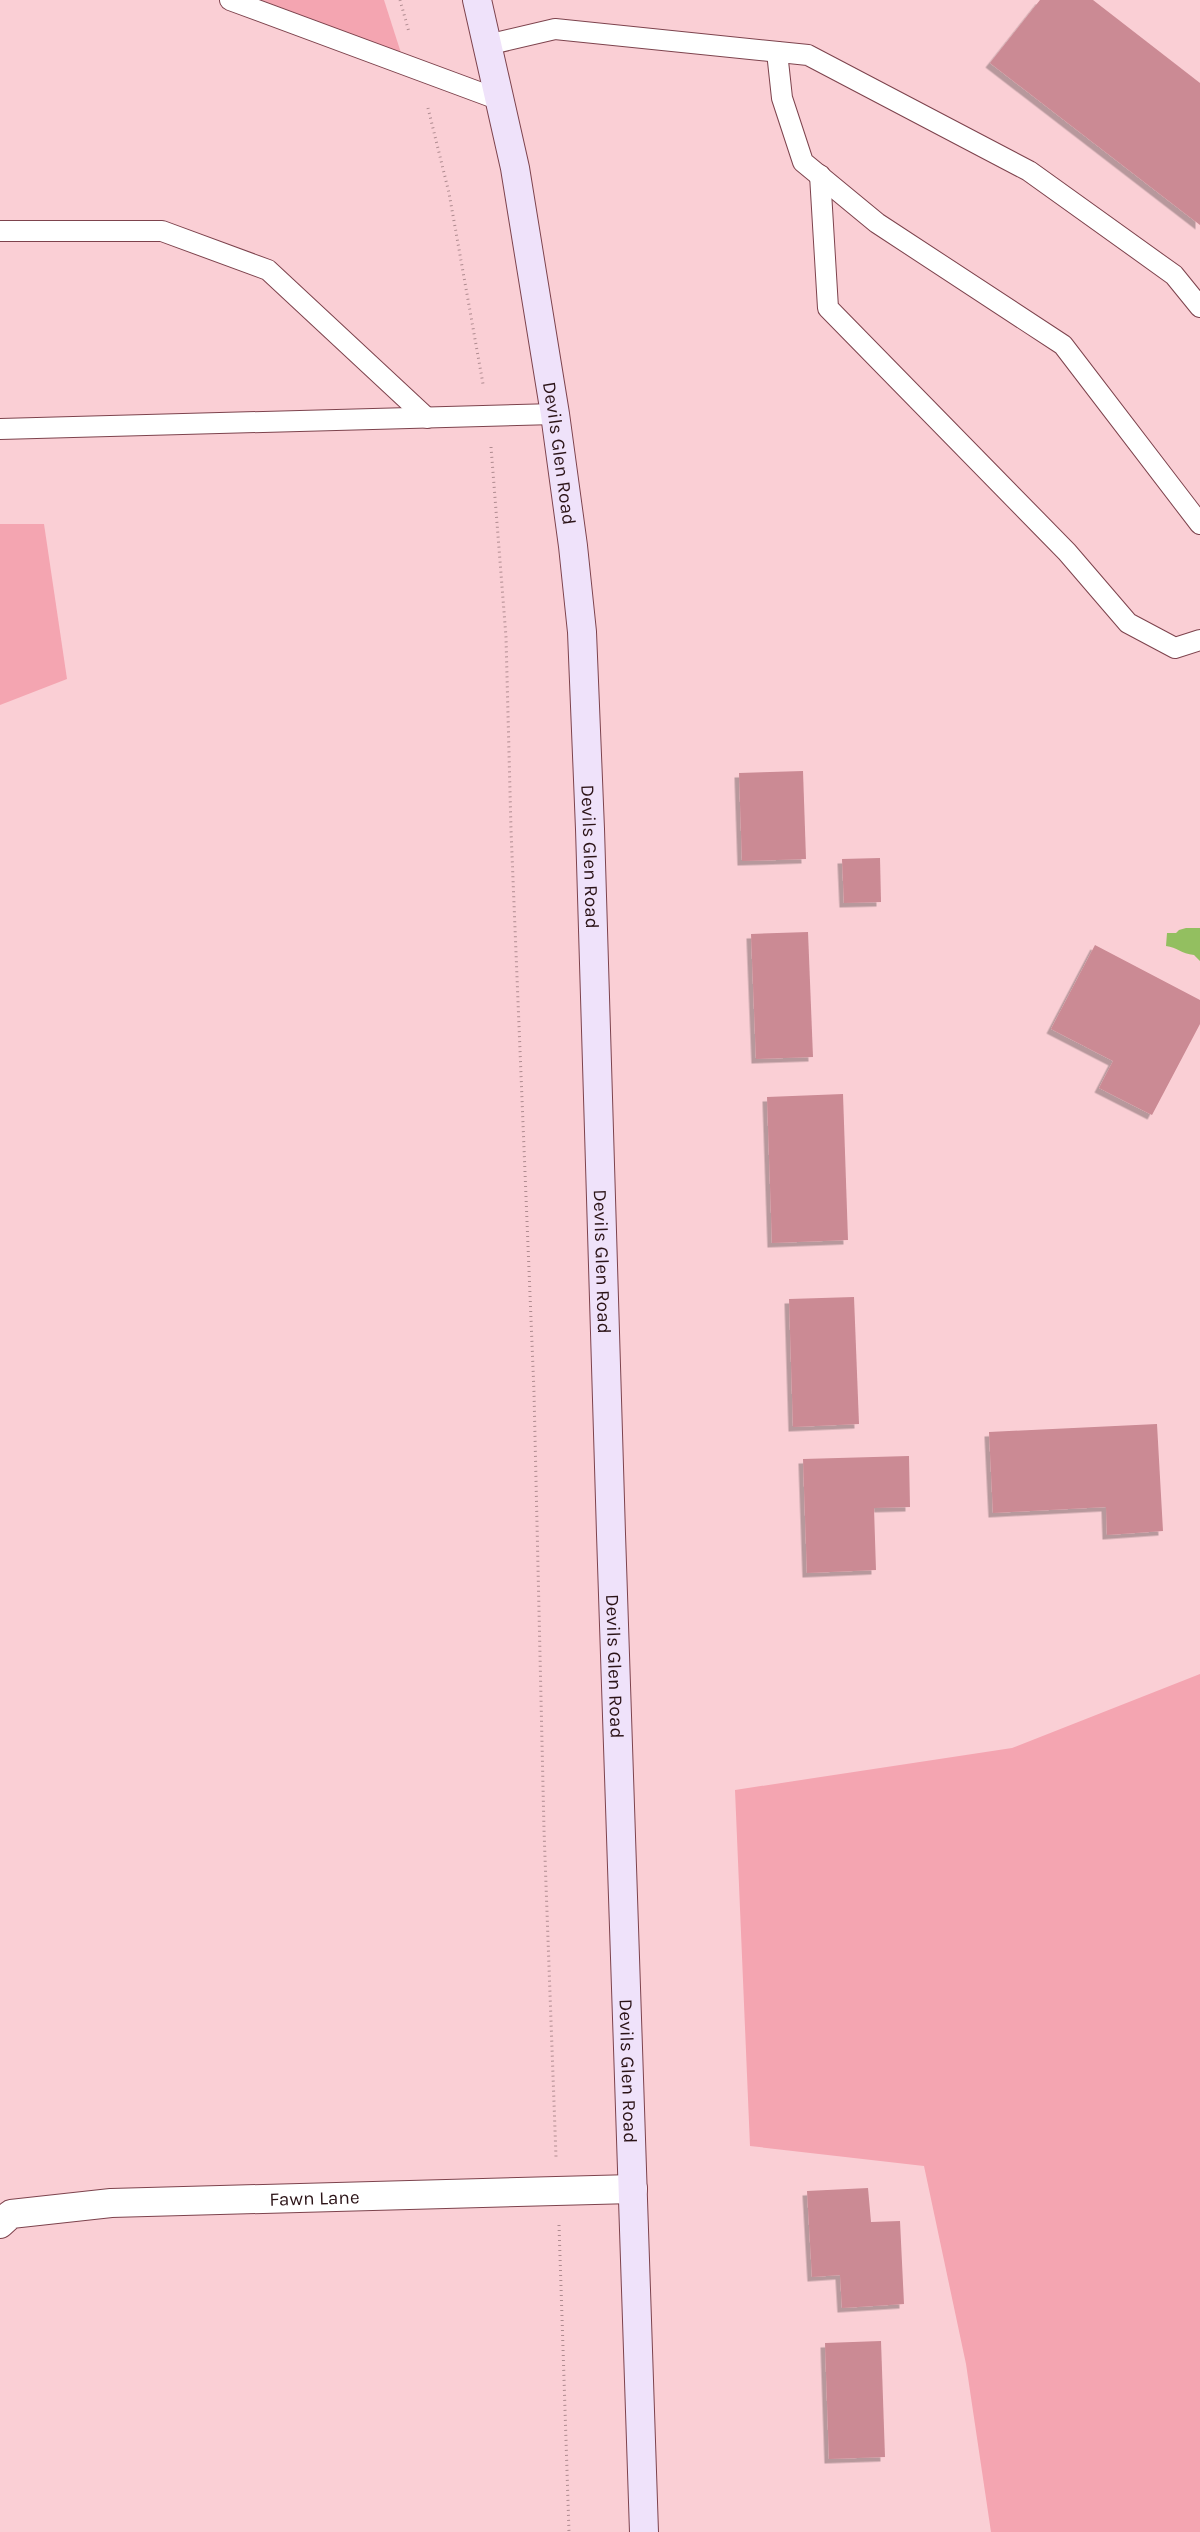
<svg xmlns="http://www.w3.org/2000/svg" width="1200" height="2532" font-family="Karla,sans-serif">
	<defs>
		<filter id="shadow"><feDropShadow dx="-4.5" dy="4.5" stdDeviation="0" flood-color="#0004"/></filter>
	</defs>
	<rect width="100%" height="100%" fill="#facfd5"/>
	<g fill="#f4a5b1">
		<path d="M 261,0 L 384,0 L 401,53 Z"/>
		<path d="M 0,524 L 44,524 L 67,679 L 0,705 Z"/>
		<path d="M 1200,1674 L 1200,2532 L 991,2532 L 966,2364 L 924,2166 L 750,2146 L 735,1790 L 1012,1748 Z"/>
	</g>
	<path fill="#93bf60" d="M 1186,928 L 1200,928 L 1200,961 L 1194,955 C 1181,954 1177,947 1166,946 L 1167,933 L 1176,933 L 1179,930 Z"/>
	<g fill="#cb8a94" filter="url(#shadow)">
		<path d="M 1040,0 L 1093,0 L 1200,83 L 1200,225 L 990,63 Z"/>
		<path d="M 803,771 L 806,859 L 742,861 L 739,773 Z"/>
		<path d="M 880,858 L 881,902 L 844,903 L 842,859 Z"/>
		<path d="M 808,932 L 813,1057 L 756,1059 L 751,934 Z"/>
		<path d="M 1095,945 L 1200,1000 L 1200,1024 L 1152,1115 L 1099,1088 L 1113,1061 L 1051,1029 Z"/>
		<path d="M 843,1094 L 848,1240 L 772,1243 L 767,1097 Z"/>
		<path d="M 854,1297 L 859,1424 L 793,1427 L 789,1299 Z"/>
		<path d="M 1157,1424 L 1163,1531 L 1107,1535 L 1106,1507 L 993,1513 L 989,1432 Z"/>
		<path d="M 909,1456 L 910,1507 L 874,1508 L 876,1570 L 807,1573 L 803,1459 Z"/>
		<path d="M 868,2188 L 871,2222 L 900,2221 L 904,2304 L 842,2308 L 840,2275 L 812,2277 L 807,2191 Z"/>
		<path d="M 881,2341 L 885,2457 L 829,2459 L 825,2343 Z"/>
	</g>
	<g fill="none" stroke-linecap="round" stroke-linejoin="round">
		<defs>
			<g id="service">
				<path d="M 230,0 L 500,100"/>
				<path d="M 487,45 L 555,29 L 808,55 L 1029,171 L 1174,275 L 1200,307"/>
				<path d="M 777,52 L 782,98 L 803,162 L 877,223 L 1063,345 L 1200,524"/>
				<path d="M 820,175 L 828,308 L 1067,552 L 1128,623 L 1175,648 L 1200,640"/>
				<path d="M 0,231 L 162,231 L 268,270 L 427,418"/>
				<path d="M 0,429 L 555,414"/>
			</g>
			<g id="minor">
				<path id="s1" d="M 0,2224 L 11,2214 L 111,2203 L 633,2189"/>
			</g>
			<g id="secondary">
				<path id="s2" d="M 477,0 L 515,168 L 555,414 L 573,546 L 582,632 L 590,829 L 611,1534 L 644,2532"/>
			</g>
		</defs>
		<use href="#service" stroke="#7d434d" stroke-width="22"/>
		<use href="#minor" stroke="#7d434d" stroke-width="30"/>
		<use href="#secondary" stroke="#7d434d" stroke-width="30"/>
		<g stroke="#af8b90" stroke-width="3" stroke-dasharray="1 4" stroke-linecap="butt">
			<path d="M 400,0 L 409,32"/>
			<path d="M 428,108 L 449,193 L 483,384"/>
			<path d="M 491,447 L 506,637 L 511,830 L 534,1392 L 544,1830 L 556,2157"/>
			<path d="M 559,2225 L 569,2532"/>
		</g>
		<use href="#service" stroke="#fff" stroke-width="20"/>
		<use href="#minor" stroke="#fff" stroke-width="28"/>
		<use href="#secondary" stroke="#efe2fa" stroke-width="28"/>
	</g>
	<g text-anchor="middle" stroke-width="5" stroke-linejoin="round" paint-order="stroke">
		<g font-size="19" fill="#2b1317" stroke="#facfd5">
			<text dy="7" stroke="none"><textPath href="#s2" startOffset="461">Devils Glen Road</textPath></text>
			<text dy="7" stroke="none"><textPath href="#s2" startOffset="866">Devils Glen Road</textPath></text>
			<text dy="7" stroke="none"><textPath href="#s2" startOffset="1271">Devils Glen Road</textPath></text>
			<text dy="7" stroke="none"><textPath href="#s2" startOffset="1676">Devils Glen Road</textPath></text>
			<text dy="7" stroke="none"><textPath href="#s2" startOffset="2081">Devils Glen Road</textPath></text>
			<text dy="7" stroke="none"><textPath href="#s1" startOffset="319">Fawn Lane</textPath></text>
		</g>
	</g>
</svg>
